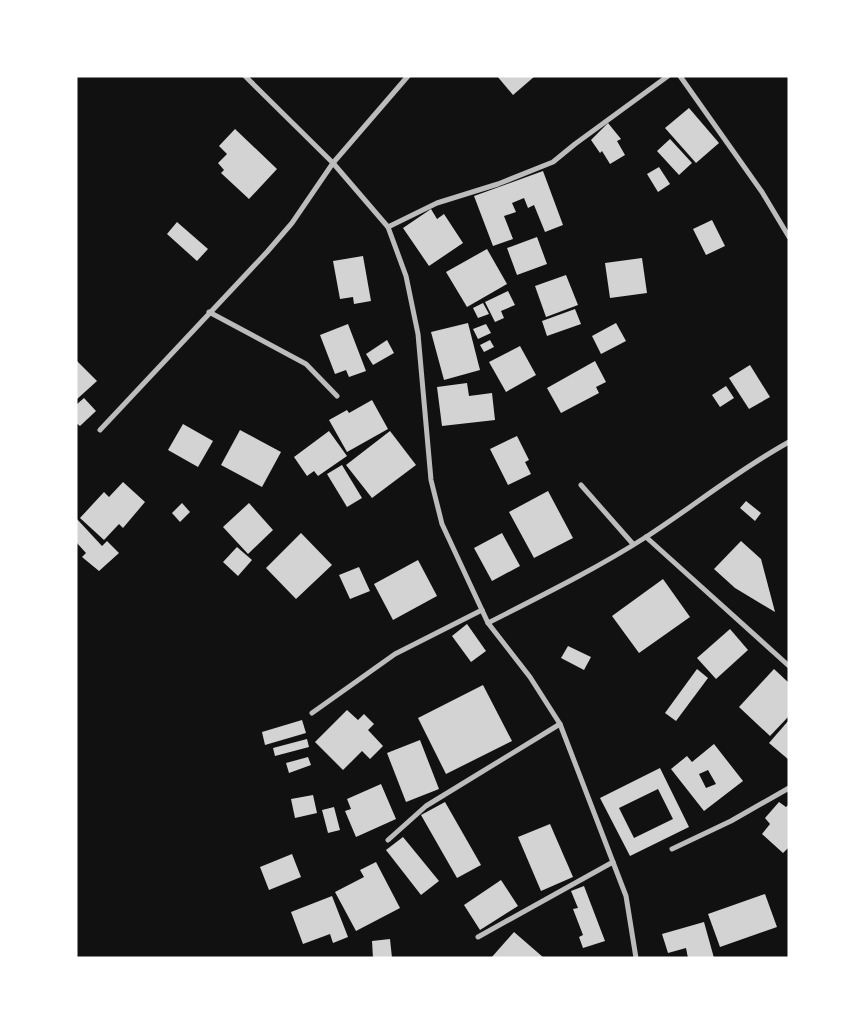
<svg xmlns="http://www.w3.org/2000/svg" width="865" height="1034" font-family="'Source Sans 3',sans-serif">
	<rect width="100%" height="100%" fill="#111"/>
	<g fill="#d3d3d3" fill-rule="evenodd">
		<path d="M 497,76 L 535,76 L 513,95 Z"/>
		<path d="M 689,108 L 719,143 L 696,163 L 665,128 Z"/>
		<path d="M 608,123 L 621,139 L 617,141 L 625,155 L 610,164 L 602,151 L 600,153 L 591,140 Z"/>
		<path d="M 235,129 L 277,169 L 249,199 L 221,173 L 224,170 L 218,163 L 227,154 L 219,146 Z"/>
		<path d="M 670,139 L 692,163 L 679,175 L 657,151 Z"/>
		<path d="M 659,167 L 670,184 L 658,192 L 647,174 Z"/>
		<path d="M 543,171 L 563,225 L 545,232 L 534,205 L 528,208 L 524,198 L 512,203 L 516,212 L 504,216 L 513,239 L 493,246 L 474,196 Z"/>
		<path d="M 431,209 L 437,219 L 444,214 L 463,243 L 429,266 L 403,228 Z"/>
		<path d="M 712,220 L 725,246 L 706,255 L 693,229 Z"/>
		<path d="M 177,222 L 208,249 L 197,261 L 167,234 Z"/>
		<path d="M 537,237 L 547,264 L 517,275 L 507,248 Z"/>
		<path d="M 487,249 L 507,284 L 467,307 L 446,272 Z"/>
		<path d="M 363,256 L 371,301 L 354,304 L 353,297 L 340,299 L 333,261 Z"/>
		<path d="M 642,258 L 647,293 L 610,298 L 605,263 Z"/>
		<path d="M 566,275 L 578,305 L 546,317 L 535,286 Z"/>
		<path d="M 508,291 L 515,305 L 501,311 L 504,318 L 495,322 L 485,302 Z"/>
		<path d="M 483,303 L 489,314 L 478,318 L 473,308 Z"/>
		<path d="M 575,309 L 581,324 L 547,336 L 542,321 Z"/>
		<path d="M 468,323 L 480,370 L 444,380 L 431,332 Z"/>
		<path d="M 616,323 L 626,341 L 601,354 L 592,336 Z"/>
		<path d="M 348,324 L 366,371 L 349,377 L 346,370 L 335,374 L 320,335 Z"/>
		<path d="M 486,324 L 491,333 L 478,339 L 473,329 Z"/>
		<path d="M 387,340 L 394,353 L 373,365 L 366,354 Z"/>
		<path d="M 490,340 L 494,347 L 484,352 L 480,345 Z"/>
		<path d="M 520,346 L 536,375 L 506,392 L 489,362 Z"/>
		<path d="M 76,360 L 97,381 L 76,400 Z"/>
		<path d="M 595,361 L 606,382 L 596,387 L 599,393 L 561,413 L 547,388 Z"/>
		<path d="M 750,365 L 770,397 L 749,409 L 729,378 Z"/>
		<path d="M 467,383 L 469,396 L 492,393 L 495,420 L 442,426 L 437,387 Z"/>
		<path d="M 726,386 L 734,398 L 720,407 L 712,395 Z"/>
		<path d="M 84,398 L 96,411 L 80,426 L 76,423 L 76,405 Z"/>
		<path d="M 372,400 L 388,429 L 347,452 L 329,420 L 347,410 L 349,413 Z"/>
		<path d="M 183,424 L 213,441 L 198,467 L 168,450 Z"/>
		<path d="M 240,430 L 281,452 L 262,487 L 221,465 Z"/>
		<path d="M 329,431 L 347,456 L 318,476 L 314,471 L 307,476 L 294,457 Z"/>
		<path d="M 390,431 L 416,465 L 372,498 L 346,465 Z"/>
		<path d="M 517,436 L 529,460 L 525,462 L 531,474 L 508,485 L 490,449 Z"/>
		<path d="M 342,465 L 362,498 L 347,507 L 327,474 Z"/>
		<path d="M 123,482 L 145,502 L 123,528 L 119,524 L 104,540 L 80,518 L 104,492 L 109,497 Z"/>
		<path d="M 548,491 L 573,538 L 534,558 L 509,512 Z"/>
		<path d="M 746,501 L 761,513 L 755,521 L 740,508 Z"/>
		<path d="M 182,503 L 190,512 L 180,522 L 172,513 Z"/>
		<path d="M 249,503 L 273,530 L 248,554 L 223,527 Z"/>
		<path d="M 76,518 L 102,546 L 107,541 L 119,553 L 99,571 L 82,557 L 86,553 L 76,542 Z"/>
		<path d="M 301,533 L 332,565 L 296,599 L 266,568 Z"/>
		<path d="M 502,533 L 520,566 L 492,581 L 474,548 Z"/>
		<path d="M 741,541 L 761,559 L 775,612 L 735,588 L 714,569 Z"/>
		<path d="M 237,547 L 252,560 L 238,576 L 223,562 Z"/>
		<path d="M 418,560 L 437,596 L 393,620 L 374,584 Z"/>
		<path d="M 359,567 L 370,591 L 350,599 L 339,575 Z"/>
		<path d="M 663,579 L 690,617 L 639,653 L 612,616 Z"/>
		<path d="M 467,624 L 486,651 L 471,662 L 452,636 Z"/>
		<path d="M 730,629 L 748,650 L 716,679 L 697,658 Z"/>
		<path d="M 568,646 L 591,657 L 584,670 L 561,658 Z"/>
		<path d="M 697,669 L 708,678 L 676,721 L 665,713 Z"/>
		<path d="M 774,669 L 789,683 L 789,716 L 770,736 L 739,707 Z"/>
		<path d="M 483,685 L 512,741 L 446,774 L 418,718 Z"/>
		<path d="M 347,710 L 358,720 L 364,714 L 374,724 L 368,730 L 383,746 L 370,759 L 362,751 L 343,770 L 315,742 Z"/>
		<path d="M 302,720 L 306,733 L 265,745 L 262,732 Z"/>
		<path d="M 789,720 L 789,760 L 769,743 Z"/>
		<path d="M 307,739 L 309,747 L 275,756 L 273,748 Z"/>
		<path d="M 420,740 L 439,789 L 406,802 L 387,753 Z"/>
		<path d="M 714,744 L 743,781 L 704,811 L 671,769 L 687,756 L 692,762 ZM 708,770 L 716,784 L 706,788 L 699,774 Z"/>
		<path d="M 308,757 L 311,765 L 289,773 L 286,763 Z"/>
		<path d="M 660,768 L 689,827 L 630,856 L 600,798 ZM 658,789 L 673,819 L 634,838 L 619,808 Z"/>
		<path d="M 381,784 L 396,819 L 356,837 L 345,811 L 351,809 L 347,799 Z"/>
		<path d="M 313,795 L 317,813 L 295,818 L 291,799 Z"/>
		<path d="M 445,802 L 481,865 L 457,878 L 421,815 Z"/>
		<path d="M 779,802 L 786,807 L 789,804 L 789,847 L 783,853 L 762,834 L 770,824 L 765,818 Z"/>
		<path d="M 334,807 L 340,830 L 328,833 L 322,810 Z"/>
		<path d="M 550,824 L 573,877 L 541,891 L 518,837 Z"/>
		<path d="M 403,837 L 439,881 L 421,895 L 386,850 Z"/>
		<path d="M 292,854 L 301,877 L 269,890 L 260,867 Z"/>
		<path d="M 376,862 L 400,908 L 356,931 L 335,892 L 364,877 L 360,870 Z"/>
		<path d="M 501,880 L 518,906 L 480,930 L 464,905 Z"/>
		<path d="M 584,886 L 605,941 L 583,948 L 579,937 L 583,935 L 573,909 L 578,908 L 571,891 Z"/>
		<path d="M 765,894 L 777,927 L 720,947 L 708,914 Z"/>
		<path d="M 332,896 L 348,937 L 333,943 L 330,934 L 303,944 L 291,912 Z"/>
		<path d="M 704,922 L 714,958 L 688,958 L 686,948 L 668,953 L 662,934 Z"/>
		<path d="M 514,932 L 544,958 L 491,958 Z"/>
		<path d="M 390,939 L 392,958 L 373,958 L 372,941 Z"/>
	</g>
	<g fill="none" stroke-linecap="round" stroke-linejoin="round">
		<g stroke="#bcbcbc" stroke-width="5">
			<path d="M 245,76 L 333,163 L 388,227 L 406,276 L 418,334 L 431,480 L 442,524 L 488,623 L 530,677 L 560,724 L 626,896 L 636,958"/>
			<path d="M 680,76 L 762,192 L 789,237"/>
			<path d="M 388,227 L 437,203 L 498,184 L 553,162 L 575,144 L 668,76"/>
			<path d="M 209,312 L 306,364 L 337,396"/>
			<path d="M 100,430 L 267,252 L 292,223 L 333,163 L 408,76"/>
			<path d="M 581,485 L 633,544"/>
			<path d="M 646,537 L 789,666"/>
			<path d="M 488,623 C 541,596 596,569 646,537 C 694,506 738,470 789,442"/>
			<path d="M 312,713 L 395,654 L 482,610"/>
			<path d="M 388,840 L 426,806 L 560,724"/>
			<path d="M 672,849 L 731,821 L 789,788"/>
			<path d="M 478,937 L 613,862"/>
		</g>
	</g>
	<rect width="865" height="1034" fill="none" stroke="#ffffff" stroke-width="155"/>
</svg>
